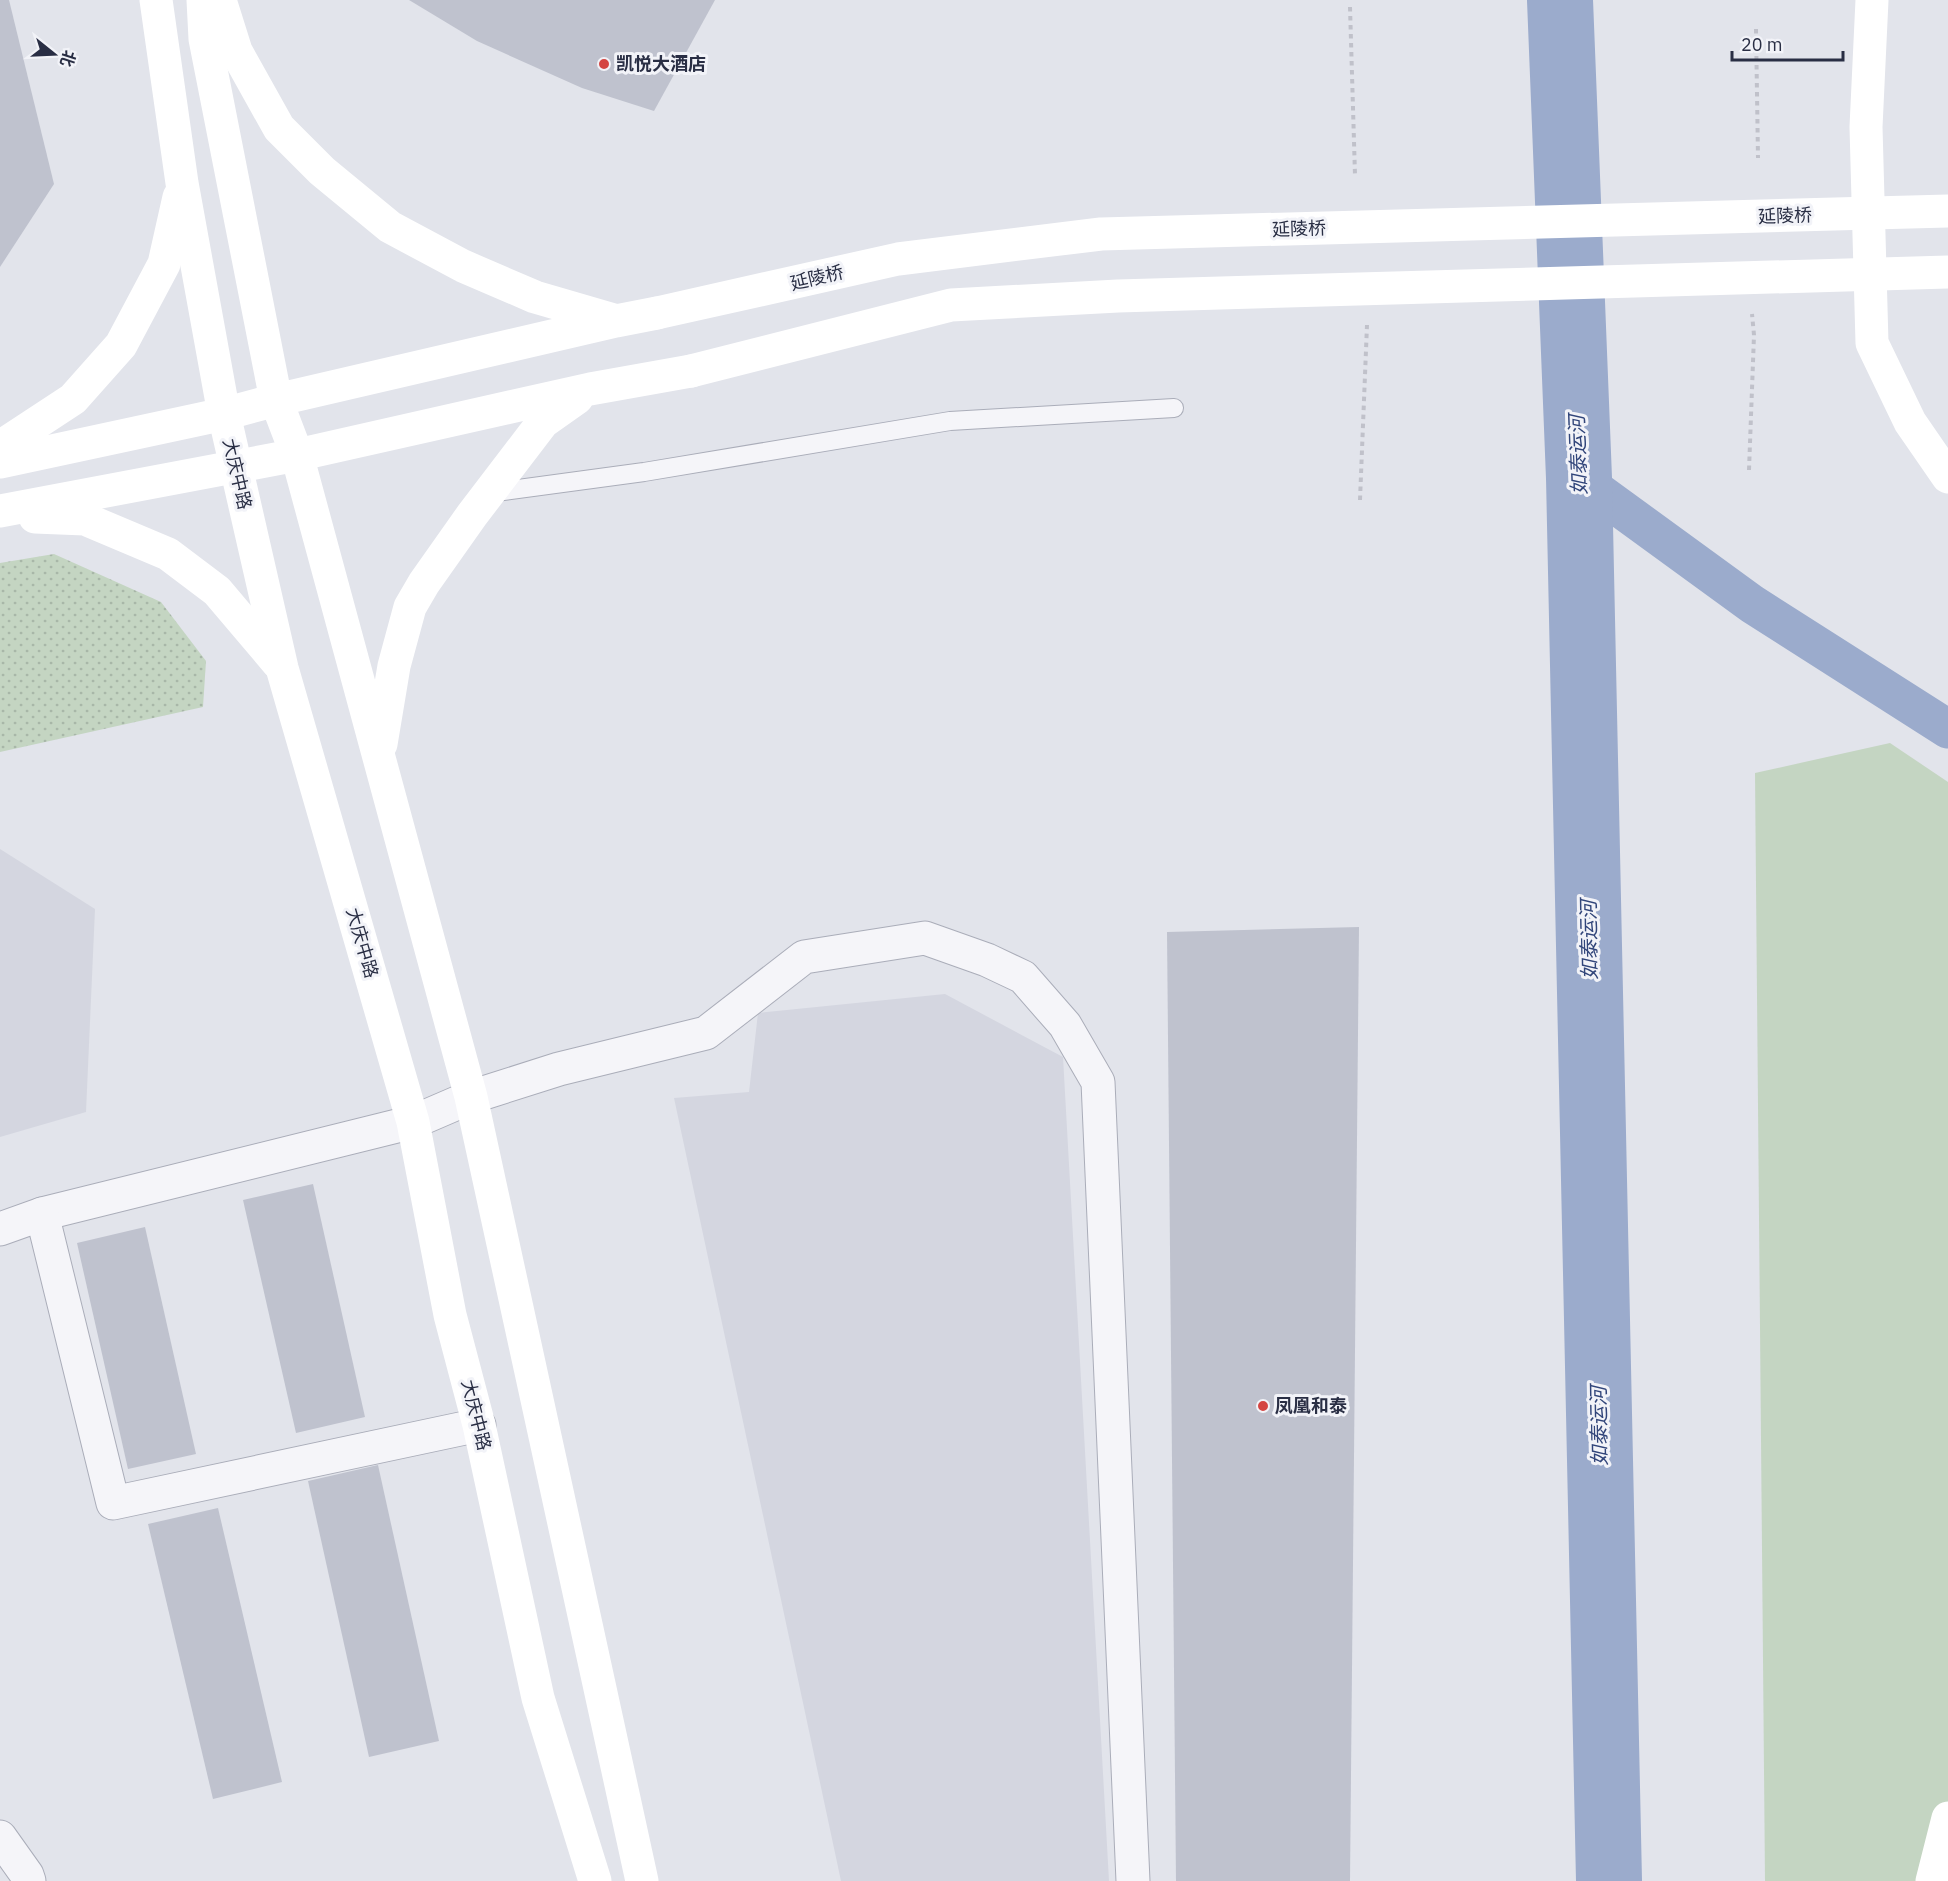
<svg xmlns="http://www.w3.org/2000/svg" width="1948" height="1881" font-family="'IBM Plex Sans','Noto Sans SC',sans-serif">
	<defs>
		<pattern id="garden-dots" width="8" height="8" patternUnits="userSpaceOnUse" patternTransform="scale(1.5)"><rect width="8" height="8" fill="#c4d5c2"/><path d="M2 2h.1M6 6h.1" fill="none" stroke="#a8b7a8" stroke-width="1.8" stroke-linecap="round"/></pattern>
	</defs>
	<rect width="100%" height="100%" fill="#e2e4eb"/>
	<g fill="#d4d6e0">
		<path d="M 0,849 L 95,909 L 86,1112 L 0,1137 Z"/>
		<path d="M 945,994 L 1063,1057 L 1109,1881 L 841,1881 L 674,1098 L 749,1092 L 758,1013 Z"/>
	</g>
	<path fill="#c4d5c2" d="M 1890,743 L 1948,782 L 1948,1881 L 1765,1881 L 1755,773 Z"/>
	<path fill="url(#garden-dots)" d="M 54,554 L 161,602 L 206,661 L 203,707 L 0,752 L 0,563 Z"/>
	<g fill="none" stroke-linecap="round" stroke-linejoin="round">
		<path stroke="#9babcc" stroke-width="39" d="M 1579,478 L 1752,604 L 1948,729"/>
		<path stroke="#9babcc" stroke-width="66" d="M 1560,0 L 1579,478 L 1609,1881"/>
	</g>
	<g fill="#bfc2ce">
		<path d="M 0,0 L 9,0 L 54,184 L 0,267 Z"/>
		<path d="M 409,0 L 715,0 L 654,111 L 582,88 L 477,41 Z"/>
		<path d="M 1359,927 L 1350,1881 L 1176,1881 L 1167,932 Z"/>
		<path d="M 313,1184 L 365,1417 L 296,1433 L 243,1200 Z"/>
		<path d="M 145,1227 L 196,1454 L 128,1469 L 77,1243 Z"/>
		<path d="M 378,1465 L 439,1741 L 369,1757 L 308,1481 Z"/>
		<path d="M 218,1508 L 282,1782 L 213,1799 L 148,1524 Z"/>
	</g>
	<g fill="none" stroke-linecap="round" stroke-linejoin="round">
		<defs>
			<path id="lane" d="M 489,493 L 644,472 L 950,421 L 1174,408"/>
			<g id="street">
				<path d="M 42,1214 L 413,1122 L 471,1097 L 559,1069 L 706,1033 L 804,957 L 925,938 L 987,960 L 1023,977 L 1065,1025 L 1098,1082 L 1133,1881"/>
				<path d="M 0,1229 L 42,1214 L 113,1503 L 479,1425"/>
				<path d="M 0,1837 L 27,1875 L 29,1881"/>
			</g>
		</defs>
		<use href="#lane" stroke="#aaadb9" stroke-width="20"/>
		<use href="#street" stroke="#aaadb9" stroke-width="35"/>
		<g stroke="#c0c1ca" stroke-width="4" stroke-dasharray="4.5 4.5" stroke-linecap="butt">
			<path d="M 1350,7 L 1355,175"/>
			<path d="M 1756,29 L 1758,158"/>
			<path d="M 1749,470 L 1754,335 L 1752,314"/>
			<path d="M 1360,500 L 1367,325"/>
		</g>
		<use href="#lane" stroke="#f5f5f9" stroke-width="18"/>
		<use href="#street" stroke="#f5f5f9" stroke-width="33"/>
		<g stroke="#fff" stroke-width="33">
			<path d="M 156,0 L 182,183 L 224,414 L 282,668 L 413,1122 L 450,1315 L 479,1425 L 538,1698 L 595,1881"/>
			<path d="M 203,0 L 205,39 L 276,400 L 297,455 L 471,1097 L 642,1881"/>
			<path d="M 220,0 L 236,51 L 279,128 L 322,171 L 390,227 L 463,266 L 535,297 L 614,320"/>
			<path d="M 1872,0 L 1866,127 L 1872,343 L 1910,422 L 1948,477"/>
			<path d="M 0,447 L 73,399 L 121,345 L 164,264 L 179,197"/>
			<path d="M 0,462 L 224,414 L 276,400 L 616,321 L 657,313"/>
			<path d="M 0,511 L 297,455 L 590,389 L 691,371"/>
			<path d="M 35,517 L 85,519 L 168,554 L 217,591 L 278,663"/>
			<path d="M 381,744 L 394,666 L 410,607 L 424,583 L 472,515 L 543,422 L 577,398"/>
			<path d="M 1932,1881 L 1948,1818"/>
		</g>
		<g stroke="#fff" stroke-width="33">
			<path d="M 657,313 L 898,259 L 1101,234 L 1948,211"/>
			<path d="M 691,371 L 951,305 L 1118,296 L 1948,272"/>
		</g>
	</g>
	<g fill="#d44542" stroke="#f2f3f8" stroke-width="2">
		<circle cx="604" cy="64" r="6"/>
		<circle cx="1263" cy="1406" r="6"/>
	</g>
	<g text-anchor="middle" stroke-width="6" stroke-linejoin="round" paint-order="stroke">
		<g font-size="18" font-weight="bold" fill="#292e44" stroke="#f2f3f8" text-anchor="start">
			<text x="616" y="70">凯悦大酒店</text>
			<text x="1275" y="1412">凤凰和泰</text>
		</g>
		<g font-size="18" fill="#292e44" stroke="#f2f3f8">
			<text transform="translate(1785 216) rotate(-2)" y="6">延陵桥</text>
			<text transform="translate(1299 229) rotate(-2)" y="6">延陵桥</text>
			<text transform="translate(817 278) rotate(-13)" y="6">延陵桥</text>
			<text transform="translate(237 474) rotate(77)" y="6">大庆中路</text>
			<text transform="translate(362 943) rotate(74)" y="6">大庆中路</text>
			<text transform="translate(476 1415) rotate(76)" y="6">大庆中路</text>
		</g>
		<g font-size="20" font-style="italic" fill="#31457a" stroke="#f2f3f8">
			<text transform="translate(1578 455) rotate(-92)" y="7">如泰运河</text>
			<text transform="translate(1589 940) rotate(-91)" y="7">如泰运河</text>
			<text transform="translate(1599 1426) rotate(-91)" y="7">如泰运河</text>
		</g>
	</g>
	<g transform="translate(54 54) rotate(108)" stroke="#f2f3f8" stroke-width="4.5" paint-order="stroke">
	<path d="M0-4.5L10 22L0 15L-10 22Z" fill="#292e44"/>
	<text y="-9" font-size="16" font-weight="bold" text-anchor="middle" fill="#292e44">北</text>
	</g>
	<path d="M1732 51v9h111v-9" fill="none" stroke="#292e44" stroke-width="3"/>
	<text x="1741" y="51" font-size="18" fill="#292e44" stroke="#f2f3f8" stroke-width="4.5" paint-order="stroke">20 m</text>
</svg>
